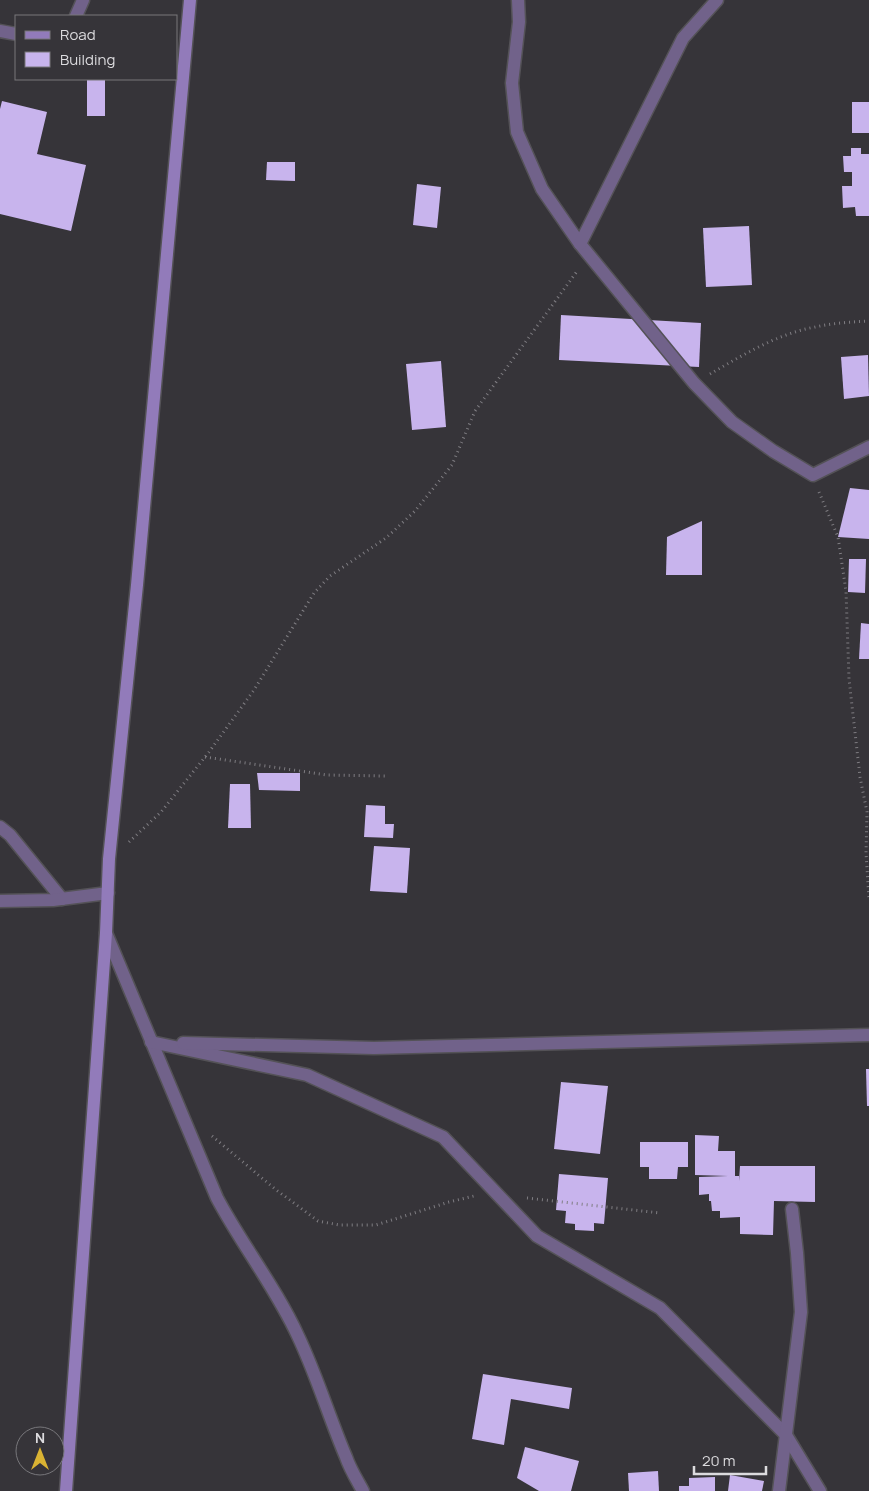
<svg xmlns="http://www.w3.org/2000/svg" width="869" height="1491" font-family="Manrope,sans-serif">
	<rect width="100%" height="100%" fill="#363439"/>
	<g fill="#c8b4ed">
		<rect x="87" y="79" width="18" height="37"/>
		<path d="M 2,101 L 47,112 L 37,154 L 86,165 L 71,231 L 0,214 L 0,109 Z"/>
		<rect x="852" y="102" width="17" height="31"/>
		<path d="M 851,148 L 861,148 L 861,154 L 869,154 L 869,216 L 856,216 L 855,207 L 843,208 L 842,186 L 852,186 L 852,172 L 844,172 L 843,156 L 851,156 Z"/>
		<path d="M 267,162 L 295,162 L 295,181 L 266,180 Z"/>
		<path d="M 417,184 L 441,187 L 437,228 L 413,225 Z"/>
		<path d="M 749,226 L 752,285 L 706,287 L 703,228 Z"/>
		<path d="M 561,315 L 701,323 L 699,367 L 559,360 Z"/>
		<path d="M 868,355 L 869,396 L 844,399 L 841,357 Z"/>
		<path d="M 441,361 L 446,427 L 412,430 L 406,364 Z"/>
		<path d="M 850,488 L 869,490 L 869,539 L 838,537 Z"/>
		<path d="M 702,521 L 702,575 L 666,575 L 667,537 Z"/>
		<path d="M 849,559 L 866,559 L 865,593 L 848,592 Z"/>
		<path d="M 861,623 L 869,624 L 869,659 L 859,659 Z"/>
		<path d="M 257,773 L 300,773 L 300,791 L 259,790 Z"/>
		<path d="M 230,784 L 250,784 L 251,828 L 228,828 Z"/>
		<path d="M 366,805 L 385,806 L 385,824 L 394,824 L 393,838 L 364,837 Z"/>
		<path d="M 374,846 L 410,848 L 407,893 L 370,891 Z"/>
		<path d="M 866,1069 L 869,1069 L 869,1106 L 867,1106 Z"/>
		<path d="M 561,1082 L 608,1086 L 600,1154 L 554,1149 Z"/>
		<path d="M 695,1135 L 719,1136 L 718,1151 L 735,1151 L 735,1176 L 739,1176 L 739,1181 L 740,1166 L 815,1166 L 815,1202 L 774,1201 L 773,1235 L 740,1234 L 740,1217 L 720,1218 L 720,1211 L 712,1211 L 711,1201 L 709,1201 L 709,1194 L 699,1195 L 699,1177 L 728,1176 L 695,1175 Z"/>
		<path d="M 640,1142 L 688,1142 L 688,1167 L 678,1167 L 677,1179 L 649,1179 L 649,1167 L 640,1167 Z"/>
		<path d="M 559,1174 L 608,1178 L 604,1224 L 594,1223 L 594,1231 L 575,1230 L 575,1224 L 565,1223 L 566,1211 L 556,1210 Z"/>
		<path d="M 483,1374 L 572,1388 L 569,1409 L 511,1399 L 504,1445 L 472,1439 Z"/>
		<path d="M 525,1447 L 579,1461 L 571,1491 L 539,1491 L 517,1478 Z"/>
		<path d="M 658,1471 L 659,1491 L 629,1491 L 628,1473 Z"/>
		<path d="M 730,1475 L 764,1481 L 762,1491 L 728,1491 Z"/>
		<path d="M 715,1477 L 715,1491 L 679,1491 L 679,1486 L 689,1486 L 689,1478 Z"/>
	</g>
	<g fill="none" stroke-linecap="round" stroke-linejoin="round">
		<defs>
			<g id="minor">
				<path d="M 518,0 L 519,22 L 512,83 L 517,132 L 542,189 L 580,244 L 694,383 L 732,422 L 773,451 L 813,475 L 869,447"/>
				<path d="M 76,16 L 83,0"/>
				<path d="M 0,31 L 16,34"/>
				<path d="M 580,244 L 683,38 L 717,0"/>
				<path d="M 0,827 L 10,835 L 62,899"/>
				<path d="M 0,901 L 53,900 L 108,893"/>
				<path d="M 106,933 L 217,1198 C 242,1245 276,1288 298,1336 C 317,1376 329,1417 346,1457 C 350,1469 357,1480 363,1491"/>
				<path d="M 151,1042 L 307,1075 L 443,1137 L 537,1236 L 660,1308 L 786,1435 L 820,1491"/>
				<path d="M 183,1043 L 374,1048 L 869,1035"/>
				<path d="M 779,1491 L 801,1312 L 797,1253 L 792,1209"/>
			</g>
			<path id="secondary" d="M 66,1491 L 106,933 L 109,859 L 137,585 L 190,0"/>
		</defs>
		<use href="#minor" stroke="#545257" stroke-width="15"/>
		<use href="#secondary" stroke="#545257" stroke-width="15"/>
		<g stroke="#7f7d82" stroke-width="3" stroke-dasharray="1 4" stroke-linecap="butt">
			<path d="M 710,374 C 743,355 777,334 815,327 C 833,323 851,322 869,321"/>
			<path d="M 819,492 L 838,537 L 846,591 L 849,679 L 860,777 L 867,812 L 866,853 L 869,899"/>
			<path d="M 205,757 L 327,775 L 386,776"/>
			<path d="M 129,842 L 161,812 L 209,752 L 254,690 L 314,593 L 330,576 L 386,538 L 415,511 L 452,465 L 475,411 L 578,270"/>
			<path d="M 212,1136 L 275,1189 L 318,1221 L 339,1225 L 376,1225 L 449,1202 L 474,1196"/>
			<path d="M 527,1198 L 660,1213"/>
		</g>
		<use href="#minor" stroke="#71628a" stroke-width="12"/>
		<use href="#secondary" stroke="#927bba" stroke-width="12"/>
	</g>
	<rect x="15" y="15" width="162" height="65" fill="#363439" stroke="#78777b"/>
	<rect x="25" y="31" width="25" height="8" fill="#927bba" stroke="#78777b"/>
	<text x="60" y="40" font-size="15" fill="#dcdbde">Road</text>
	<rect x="25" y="52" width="25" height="15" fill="#c8b4ed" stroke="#78777b"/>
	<text x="60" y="65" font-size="15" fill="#dcdbde">Building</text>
	<g transform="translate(40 1451)"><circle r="24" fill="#363439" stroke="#78777b"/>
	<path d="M0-4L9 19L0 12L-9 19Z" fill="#dab333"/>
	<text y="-8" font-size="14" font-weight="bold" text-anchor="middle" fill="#dcdbde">N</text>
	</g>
	<path d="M694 1466v8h72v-8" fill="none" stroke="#dcdbde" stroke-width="2.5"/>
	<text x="702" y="1466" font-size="15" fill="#dcdbde" stroke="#363439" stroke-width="4" paint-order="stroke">20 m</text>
</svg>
